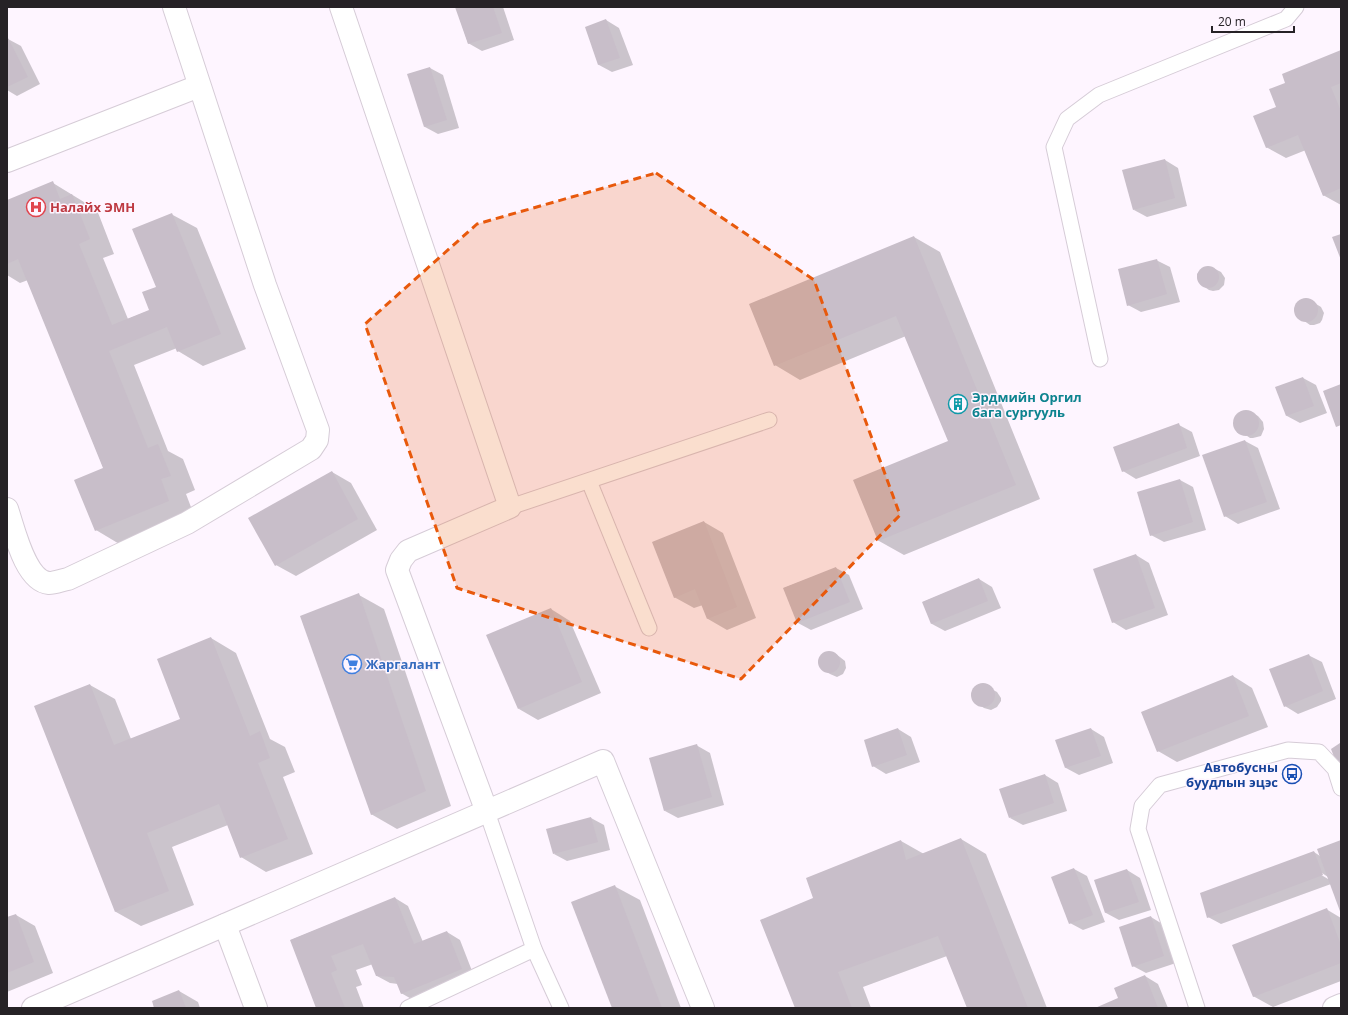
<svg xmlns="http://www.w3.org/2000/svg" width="1348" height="1015" font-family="'Open Sans',sans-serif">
	<rect width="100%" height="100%" fill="#fef5ff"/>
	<g fill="#0003" fill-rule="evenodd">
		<path d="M 456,7 L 503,7 L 514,40 L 482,51 L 468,43 Z"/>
		<path d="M 606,20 L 619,28 L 633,65 L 612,72 L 599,65 L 586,28 Z"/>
		<path d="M 8,39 L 21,46 L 40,84 L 17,96 L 7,90 L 7,40 Z"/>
		<path d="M 1341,51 L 1341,205 L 1323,195 L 1306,150 L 1286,158 L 1266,147 L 1277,107 L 1287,83 Z"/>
		<path d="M 430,68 L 443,75 L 459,128 L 438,134 L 425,127 L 409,74 Z"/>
		<path d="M 1165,160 L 1178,168 L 1187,206 L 1147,217 L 1134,210 Z"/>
		<path d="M 53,183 L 97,210 L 114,254 L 103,258 L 128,319 L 151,310 L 157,288 L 171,214 L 197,228 L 246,349 L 203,366 L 178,351 L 177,348 L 134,365 L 168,451 L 183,459 L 195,490 L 186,494 L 194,515 L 121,545 L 96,530 L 104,469 L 28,280 L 20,283 L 7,275 L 7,201 Z"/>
		<path d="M 914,237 L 940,252 L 1040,499 L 904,555 L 879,541 L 855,481 L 949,442 L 906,336 L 800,380 L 775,365 Z"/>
		<path d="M 1156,260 L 1170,267 L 1180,302 L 1141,312 L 1128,305 Z"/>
		<path d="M 1204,267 L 1211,267 L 1221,272 L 1225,278 L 1224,285 L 1219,290 L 1213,291 L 1209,290 L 1203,286 L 1198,281 L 1197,274 Z"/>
		<path d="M 1305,299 L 1308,299 L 1321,307 L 1324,313 L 1322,320 L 1320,323 L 1314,325 L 1310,325 L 1297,316 L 1295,309 L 1298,303 Z"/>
		<path d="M 1303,378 L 1316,385 L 1327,413 L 1300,423 L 1287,416 L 1276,388 Z"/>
		<path d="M 1247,411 L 1258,416 L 1263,422 L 1264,429 L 1261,436 L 1253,438 L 1250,438 L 1237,429 L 1234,422 L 1237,415 L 1240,413 Z"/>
		<path d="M 1179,425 L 1192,432 L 1200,456 L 1136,479 L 1123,471 Z"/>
		<path d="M 1245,441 L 1258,448 L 1280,509 L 1238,524 L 1225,516 Z"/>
		<path d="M 332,472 L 351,483 L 377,530 L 296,576 L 276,565 Z"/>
		<path d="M 1180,480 L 1193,487 L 1206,530 L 1164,542 L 1151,535 Z"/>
		<path d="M 704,522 L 723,533 L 756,618 L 727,630 L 708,619 L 703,605 L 694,608 L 674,597 Z"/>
		<path d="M 1136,555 L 1149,563 L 1168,615 L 1126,630 L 1113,622 Z"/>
		<path d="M 836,568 L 849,575 L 863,609 L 811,630 L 798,623 L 784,588 Z"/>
		<path d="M 979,579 L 992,587 L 1001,608 L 945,631 L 932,624 L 923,602 Z"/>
		<path d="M 359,595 L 384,609 L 451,806 L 397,829 L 371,814 Z"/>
		<path d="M 551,609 L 570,621 L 601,693 L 538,720 L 519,709 Z"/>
		<path d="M 211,638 L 236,653 L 270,739 L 285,747 L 295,772 L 283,777 L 313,854 L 266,872 L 241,857 L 228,825 L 172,847 L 194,905 L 141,926 L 116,912 L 90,685 L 115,699 L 131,739 L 182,719 Z"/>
		<path d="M 829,652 L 836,654 L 845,661 L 846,668 L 843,674 L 837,677 L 830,674 L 823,670 L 819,665 L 821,656 Z"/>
		<path d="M 1308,655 L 1322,662 L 1336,699 L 1298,714 L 1285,706 Z"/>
		<path d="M 1233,676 L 1252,688 L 1268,727 L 1177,762 L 1158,751 Z"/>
		<path d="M 980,685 L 984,685 L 997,692 L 1001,698 L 1001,701 L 997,707 L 991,710 L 984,708 L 975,702 L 972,696 L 974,689 Z"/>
		<path d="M 898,729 L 911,737 L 920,762 L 886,774 L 873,766 Z"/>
		<path d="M 1091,729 L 1104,737 L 1113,763 L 1079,775 L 1066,768 L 1057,741 Z"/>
		<path d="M 696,745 L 710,753 L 724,805 L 678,818 L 665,811 Z"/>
		<path d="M 1045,775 L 1058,783 L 1067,811 L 1023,825 L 1010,818 Z"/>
		<path d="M 591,818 L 604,825 L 610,850 L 567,861 L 554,854 Z"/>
		<path d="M 961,839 L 986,854 L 1047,1008 L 968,1008 L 947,956 L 863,987 L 871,1008 L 796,1008 L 815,899 L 901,841 L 924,854 Z"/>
		<path d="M 1341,841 L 1341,911 L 1331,884 L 1221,924 L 1208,917 L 1314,852 L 1320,856 ZM 1319,871 L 1328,877 L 1328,879 L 1318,873 Z"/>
		<path d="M 1074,869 L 1087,876 L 1105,922 L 1083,930 L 1070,923 Z"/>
		<path d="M 1127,870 L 1140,878 L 1151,910 L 1119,920 L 1106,913 L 1095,881 Z"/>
		<path d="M 614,886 L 640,900 L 681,1008 L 613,1008 Z"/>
		<path d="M 395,898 L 408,906 L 423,942 L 447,932 L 460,940 L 474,976 L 415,1001 L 401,993 L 398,984 L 390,983 L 377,976 L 373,964 L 356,970 L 362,985 L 356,987 L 364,1008 L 317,1008 L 291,940 Z"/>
		<path d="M 1326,909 L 1341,918 L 1341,981 L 1273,1007 L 1253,996 Z"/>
		<path d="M 16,915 L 35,926 L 53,973 L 7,992 L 7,919 Z"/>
		<path d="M 1151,917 L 1164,925 L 1176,963 L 1146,973 L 1133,966 Z"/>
		<path d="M 1145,976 L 1158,984 L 1168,1008 L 1097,1008 L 1119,999 Z"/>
		<path d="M 179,991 L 198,1002 L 200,1008 L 155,1008 Z"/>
	</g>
	<g fill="#c8bec9">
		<path d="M 455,7 L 493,7 L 502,33 L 468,44 Z"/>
		<path d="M 606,19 L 620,58 L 598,65 L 585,27 Z"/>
		<path d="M 7,38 L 8,38 L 28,77 L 7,87 Z"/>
		<path d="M 1341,50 L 1341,83 L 1331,87 L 1341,111 L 1341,188 L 1323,196 L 1298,135 L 1266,148 L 1253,116 L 1276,107 L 1269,89 L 1285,83 L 1282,74 Z"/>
		<path d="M 430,67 L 447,120 L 424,127 L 407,74 Z"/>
		<path d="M 1165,159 L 1175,198 L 1133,210 L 1122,170 Z"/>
		<path d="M 53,181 L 60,199 L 72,194 L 90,239 L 79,244 L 112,325 L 149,310 L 142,292 L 156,287 L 132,229 L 172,213 L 221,334 L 177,352 L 167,327 L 109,351 L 148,448 L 158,444 L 171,476 L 161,479 L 169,501 L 95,531 L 74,480 L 103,468 L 18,259 L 7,264 L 7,200 Z"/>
		<path d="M 1341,234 L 1341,260 L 1332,237 Z"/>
		<path d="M 914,236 L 1016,485 L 878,541 L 853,480 L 948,441 L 896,316 L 774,366 L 749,304 Z"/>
		<path d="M 1157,259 L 1167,294 L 1127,306 L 1118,269 Z"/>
		<circle cx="1208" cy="277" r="11"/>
		<circle cx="1306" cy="310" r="12"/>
		<path d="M 1303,377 L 1314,406 L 1286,416 L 1275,387 Z"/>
		<path d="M 1341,384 L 1341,425 L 1336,427 L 1323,391 Z"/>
		<circle cx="1246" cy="423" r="13"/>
		<path d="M 1179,423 L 1187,448 L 1122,472 L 1113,447 Z"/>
		<path d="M 1245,440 L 1267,502 L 1224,517 L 1202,455 Z"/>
		<path d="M 332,471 L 358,519 L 275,566 L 248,518 Z"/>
		<path d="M 1180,479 L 1193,522 L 1150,536 L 1137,492 Z"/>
		<path d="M 704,521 L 737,607 L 707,619 L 695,589 L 674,598 L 652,542 Z"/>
		<path d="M 1136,554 L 1155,608 L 1112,623 L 1093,569 Z"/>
		<path d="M 836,567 L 850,602 L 797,623 L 783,588 Z"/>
		<path d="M 979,578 L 988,601 L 931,624 L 922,602 Z"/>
		<path d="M 359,593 L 426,791 L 371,815 L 300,616 Z"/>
		<path d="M 551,608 L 582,682 L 518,709 L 486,635 Z"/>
		<path d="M 211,637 L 250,736 L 260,731 L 270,758 L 258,763 L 288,839 L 240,858 L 219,804 L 147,833 L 169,891 L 115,912 L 34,706 L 90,684 L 114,745 L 180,719 L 157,659 Z"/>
		<circle cx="829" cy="662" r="11"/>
		<path d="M 1309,654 L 1323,691 L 1284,707 L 1269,669 Z"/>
		<path d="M 1233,675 L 1249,716 L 1157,752 L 1141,712 Z"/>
		<circle cx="983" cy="695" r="12"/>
		<path d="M 898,728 L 907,755 L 872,767 L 864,740 Z"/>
		<path d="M 1091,728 L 1101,756 L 1065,768 L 1055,740 Z"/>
		<path d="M 1340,743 L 1341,746 L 1341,775 L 1331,749 Z"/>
		<path d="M 697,744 L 712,797 L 664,811 L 649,758 Z"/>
		<path d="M 1045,774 L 1054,803 L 1009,818 L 999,789 Z"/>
		<path d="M 591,817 L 598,842 L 553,854 L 546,829 Z"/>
		<path d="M 961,838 L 1028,1008 L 967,1008 L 938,936 L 838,972 L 852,1008 L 795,1008 L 760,920 L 813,898 L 806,878 L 901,840 L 906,860 Z"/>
		<path d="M 1341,840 L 1341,914 L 1317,849 Z"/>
		<path d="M 1314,851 L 1323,875 L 1207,918 L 1200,893 Z"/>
		<path d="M 1074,868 L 1093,915 L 1069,924 L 1051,877 Z"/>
		<path d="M 1127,869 L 1139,902 L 1105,913 L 1094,880 Z"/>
		<path d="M 615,885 L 662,1008 L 612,1008 L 571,902 Z"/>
		<path d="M 395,897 L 414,944 L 447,931 L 462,969 L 401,994 L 394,977 L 376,976 L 363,944 L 331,956 L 337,970 L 331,973 L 345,1008 L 316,1008 L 290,940 Z"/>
		<path d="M 1327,908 L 1341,945 L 1341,963 L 1253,997 L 1232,945 Z"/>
		<path d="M 16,914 L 34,962 L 7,973 L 7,917 Z"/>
		<path d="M 1151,916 L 1164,956 L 1132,967 L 1119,927 Z"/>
		<path d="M 1145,975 L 1158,1008 L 1095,1008 L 1118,998 L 1114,988 Z"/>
		<path d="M 179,990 L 186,1008 L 154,1008 L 152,1001 Z"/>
	</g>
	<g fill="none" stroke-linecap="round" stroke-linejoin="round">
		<defs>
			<g id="service">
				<path d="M 1100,359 L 1054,147 L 1067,119 L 1099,95 L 1286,19 L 1296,7"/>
				<path d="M 589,481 L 649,628"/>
				<path d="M 510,507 L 769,420"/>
				<path d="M 534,949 L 561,1008"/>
				<path d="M 408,1008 L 534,949 L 487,812"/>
				<path d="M 1197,1008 L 1138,829 L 1142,806 L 1160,785 L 1288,750 L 1319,752 L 1335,769 L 1341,788"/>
			</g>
			<g id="minor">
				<path d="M 341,7 L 510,507 L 408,551 L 401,560 L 397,570 L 487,812"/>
				<path d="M 7,161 L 199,86"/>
				<path d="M 7,509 C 14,529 25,581 49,583 C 55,583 62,580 68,579 L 187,523 L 311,449 L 317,440 L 318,430 L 265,285 L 174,7"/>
				<path d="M 225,925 L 256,1008"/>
				<path d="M 33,1008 L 603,761 L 703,1008"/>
				<path d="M 1334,1008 L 1341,1005"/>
			</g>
		</defs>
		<use href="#service" stroke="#d6ccd7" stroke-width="17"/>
		<use href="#minor" stroke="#d6ccd7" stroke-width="24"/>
		<use href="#service" stroke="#fff" stroke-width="15"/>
		<use href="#minor" stroke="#fff" stroke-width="22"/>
	</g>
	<path fill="#e8590c" fill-opacity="0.2" stroke="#e8590c" stroke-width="3" stroke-dasharray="8 5" stroke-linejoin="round" d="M 656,173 L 814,280 L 900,515 L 741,679 L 457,588 L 365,324 L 477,224 Z"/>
	<defs>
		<symbol id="hospital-ring" viewBox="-11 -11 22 22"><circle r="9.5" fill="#fef5ff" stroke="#e0444e" stroke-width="1.5"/><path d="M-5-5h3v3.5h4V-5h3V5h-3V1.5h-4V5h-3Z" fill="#e0444e"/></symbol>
		<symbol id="building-ring" viewBox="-11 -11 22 22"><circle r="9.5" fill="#fef5ff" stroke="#0f9aa8" stroke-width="1.5"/><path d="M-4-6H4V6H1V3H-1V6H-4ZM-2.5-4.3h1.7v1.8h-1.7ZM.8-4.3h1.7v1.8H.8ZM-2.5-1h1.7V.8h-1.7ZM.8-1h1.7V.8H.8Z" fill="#0f9aa8"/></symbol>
		<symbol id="supermarket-ring" viewBox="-11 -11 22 22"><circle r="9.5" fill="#fef5ff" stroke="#3f7fe0" stroke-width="1.5"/><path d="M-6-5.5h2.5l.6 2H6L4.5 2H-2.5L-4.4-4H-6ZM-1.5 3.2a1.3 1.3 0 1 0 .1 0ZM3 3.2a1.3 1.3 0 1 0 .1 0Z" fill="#3f7fe0"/></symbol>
		<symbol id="bus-ring" viewBox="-11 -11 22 22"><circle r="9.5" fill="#fef5ff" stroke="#1a4fb4" stroke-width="1.5"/><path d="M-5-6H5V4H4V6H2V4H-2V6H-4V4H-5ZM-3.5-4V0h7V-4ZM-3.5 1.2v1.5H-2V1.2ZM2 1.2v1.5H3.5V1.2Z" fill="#1a4fb4"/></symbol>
	</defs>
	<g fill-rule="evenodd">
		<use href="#hospital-ring" x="25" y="196" width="22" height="22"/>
		<use href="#building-ring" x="947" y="393" width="22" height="22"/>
		<use href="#supermarket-ring" x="341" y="653" width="22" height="22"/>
		<use href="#bus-ring" x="1281" y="763" width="22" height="22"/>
	</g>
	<g text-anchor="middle" stroke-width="3" stroke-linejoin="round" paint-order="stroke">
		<g font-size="13" font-weight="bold" fill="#be3a42" stroke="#fef5ff" text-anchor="start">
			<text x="50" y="212">Налайх ЭМН</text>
		</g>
		<g font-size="13" font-weight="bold" fill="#0d838f" stroke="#fef5ff" text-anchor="start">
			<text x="972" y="402">Эрдмийн Оргил<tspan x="972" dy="15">бага сургууль</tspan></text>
		</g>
		<g font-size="13" font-weight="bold" fill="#366cbe" stroke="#fef5ff" text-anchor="start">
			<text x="366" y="669">Жаргалант</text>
		</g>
		<g font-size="13" font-weight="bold" fill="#164399" stroke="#fef5ff" text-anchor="end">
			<text x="1278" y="772">Автобусны<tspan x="1278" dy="15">буудлын эцэс</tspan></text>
		</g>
	</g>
	<rect width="1348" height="1015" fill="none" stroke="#262226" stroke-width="16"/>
	<path d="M1212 26v6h82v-6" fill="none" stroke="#262226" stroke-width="2"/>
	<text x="1218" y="26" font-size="12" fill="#262226" stroke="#fef5ff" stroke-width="3" paint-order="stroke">20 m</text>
</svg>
